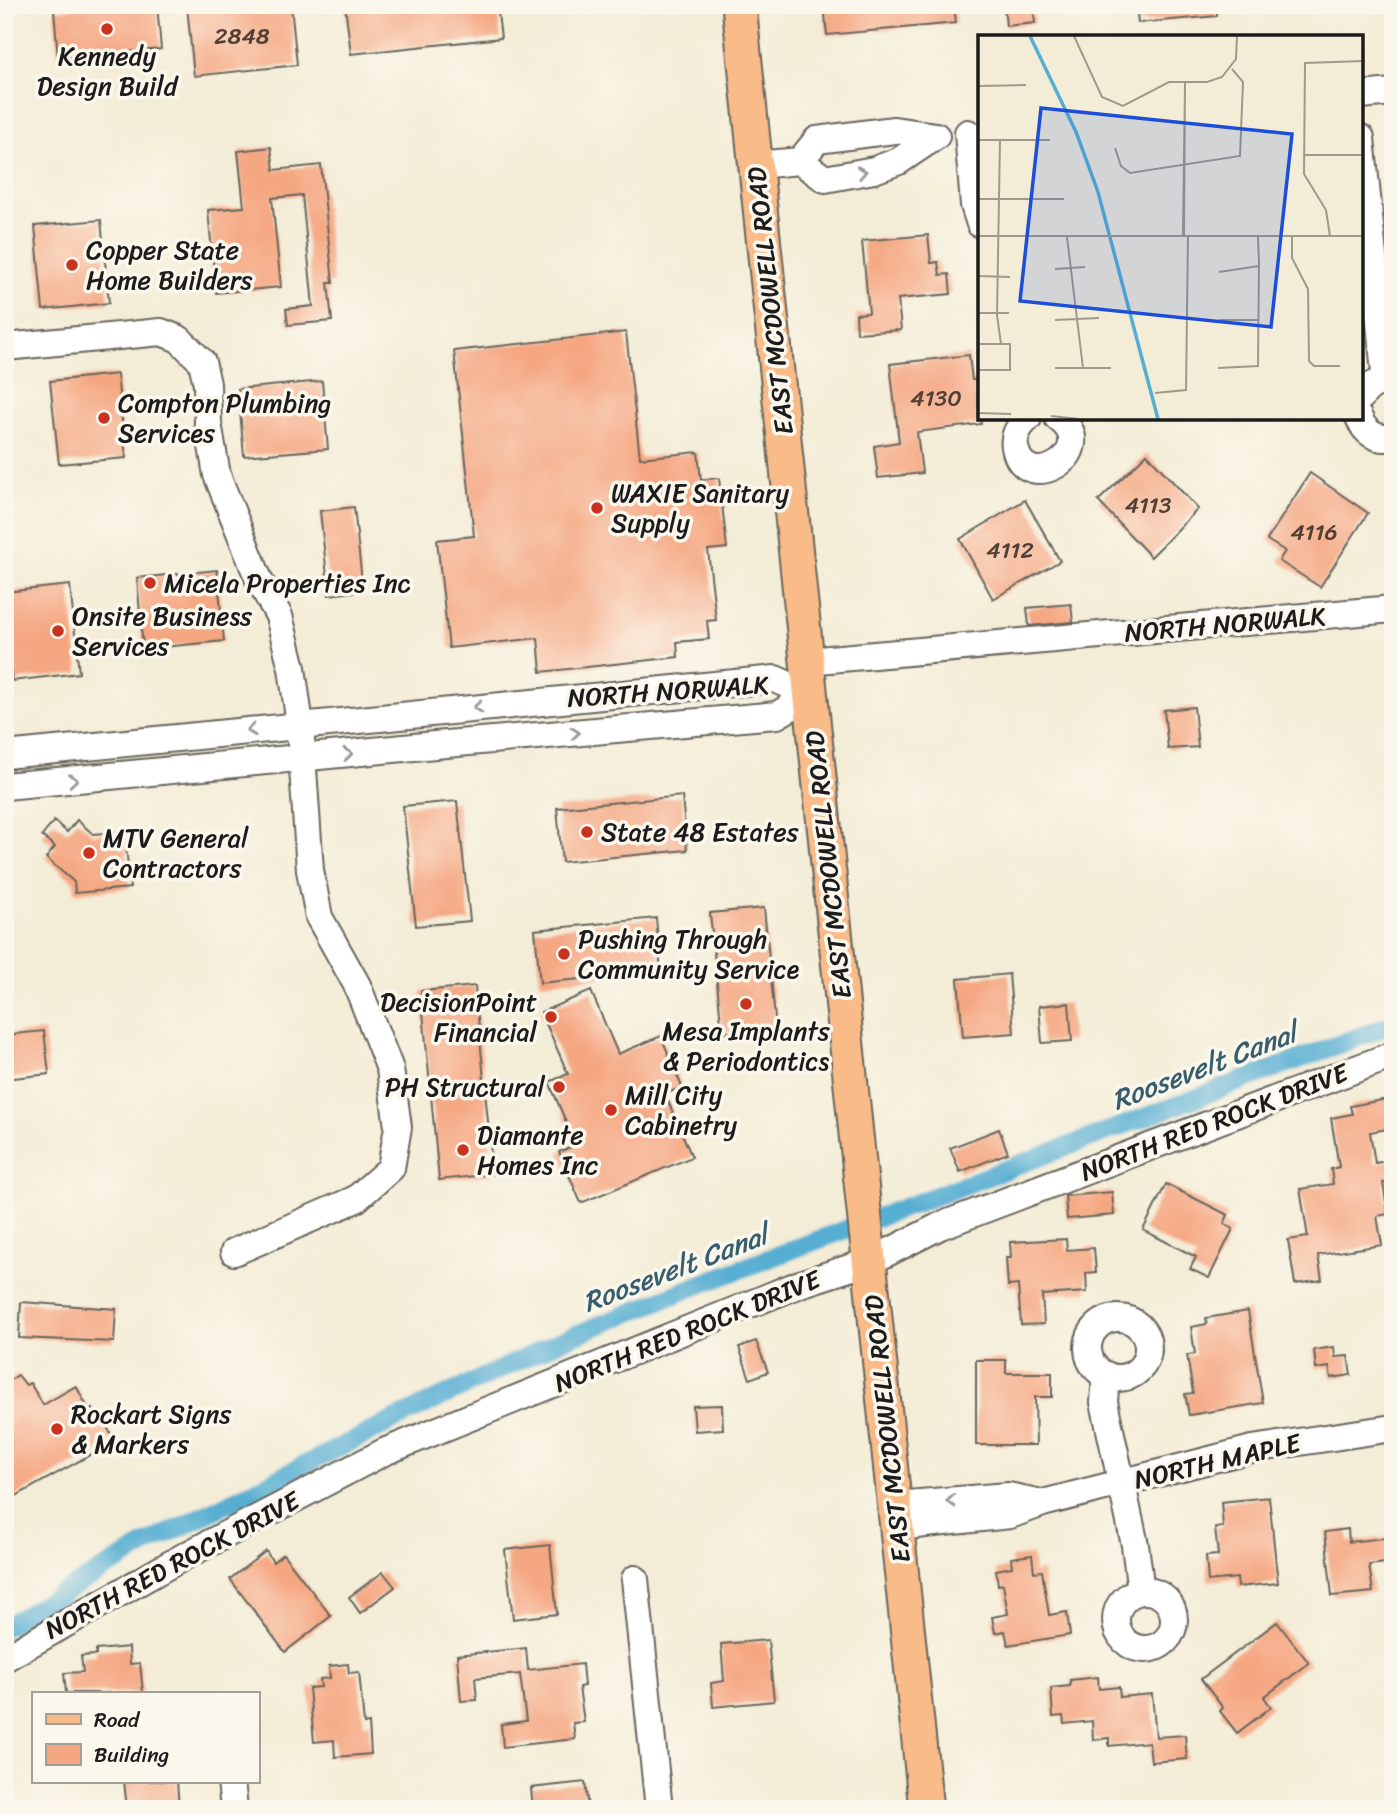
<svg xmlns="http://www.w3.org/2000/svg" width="1398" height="1814" font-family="Sriracha,sans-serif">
	<rect width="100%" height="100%" fill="#fbf7ec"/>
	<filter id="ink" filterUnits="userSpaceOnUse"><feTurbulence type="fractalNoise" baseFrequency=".0143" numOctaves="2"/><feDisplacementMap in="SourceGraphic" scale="14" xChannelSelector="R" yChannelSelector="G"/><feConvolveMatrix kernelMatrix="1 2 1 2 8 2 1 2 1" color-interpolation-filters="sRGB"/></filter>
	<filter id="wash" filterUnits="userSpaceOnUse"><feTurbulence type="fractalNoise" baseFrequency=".00686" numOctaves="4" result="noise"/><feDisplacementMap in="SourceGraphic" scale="28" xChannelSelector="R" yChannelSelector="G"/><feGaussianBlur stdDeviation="1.57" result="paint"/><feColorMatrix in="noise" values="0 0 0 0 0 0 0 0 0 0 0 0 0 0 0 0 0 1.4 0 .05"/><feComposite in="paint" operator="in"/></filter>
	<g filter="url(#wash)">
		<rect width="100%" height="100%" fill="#f3ecd6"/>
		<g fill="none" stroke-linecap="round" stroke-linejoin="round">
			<path stroke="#56aed3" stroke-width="19" d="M 5,1627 L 145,1545 L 406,1414 L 558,1342 L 701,1284 L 1393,1024"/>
		</g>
		<g id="blocks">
			<g fill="#f5a782">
				<path d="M 106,5 L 157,5 L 161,49 L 58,58 L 54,10 Z"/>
				<path d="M 291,5 L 297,65 L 194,76 L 187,6 Z"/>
				<path d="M 345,5 L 497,5 L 501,38 L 351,54 Z"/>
				<path d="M 824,5 L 954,5 L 956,23 L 827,35 Z"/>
				<path d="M 1004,5 L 1033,5 L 1035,23 L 1006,26 Z"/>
				<path d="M 1136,5 L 1217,5 L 1217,16 L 1138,23 Z"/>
				<path d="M 271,147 L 274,170 L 321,165 L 333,283 L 328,283 L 332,321 L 288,325 L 286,309 L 313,306 L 302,195 L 272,198 L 281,287 L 216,293 L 208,210 L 244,207 L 238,151 Z"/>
				<path d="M 101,220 L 109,303 L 43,310 L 35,226 Z"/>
				<path d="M 928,235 L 931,263 L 938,262 L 940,275 L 949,274 L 951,294 L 898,299 L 901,330 L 857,333 L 856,314 L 869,313 L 862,241 Z"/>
				<path d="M 626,332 L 640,458 L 698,452 L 701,480 L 719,478 L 727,548 L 708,550 L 716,620 L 707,621 L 709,639 L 677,642 L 678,657 L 541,672 L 538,638 L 449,648 L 437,540 L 474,536 L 454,351 Z"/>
				<path d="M 969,355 L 972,380 L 976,380 L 981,424 L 917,432 L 922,473 L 878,478 L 874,446 L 899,442 L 890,364 Z"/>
				<path d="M 117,374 L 126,458 L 59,464 L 50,381 Z"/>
				<path d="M 322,381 L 328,449 L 244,456 L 238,389 Z"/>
				<path d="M 1147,454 L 1198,509 L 1151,557 L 1098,501 Z"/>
				<path d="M 1310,473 L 1368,513 L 1320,587 L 1279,561 L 1285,551 L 1267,540 Z"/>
				<path d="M 1025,500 L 1060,561 L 993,599 L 960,539 Z"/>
				<path d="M 354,507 L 363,591 L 329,595 L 320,511 Z"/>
				<path d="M 217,570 L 224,641 L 143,649 L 137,578 Z"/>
				<path d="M 70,585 L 79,673 L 12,681 L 5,617 L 5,592 Z"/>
				<path d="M 1071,604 L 1073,622 L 1029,626 L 1027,608 Z"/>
				<path d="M 1194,707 L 1198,747 L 1168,749 L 1164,710 Z"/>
				<path d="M 682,796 L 687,850 L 562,862 L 557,808 Z"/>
				<path d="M 457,801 L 470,921 L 416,926 L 403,806 Z"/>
				<path d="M 77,820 L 93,834 L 130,831 L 132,845 L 126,846 L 130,888 L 75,893 L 74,882 L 46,858 L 55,847 L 42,836 L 54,821 L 67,832 Z"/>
				<path d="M 764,908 L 776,1028 L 722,1033 L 710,913 Z"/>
				<path d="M 656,918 L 661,971 L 540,983 L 535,930 Z"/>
				<path d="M 1009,974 L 1014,1033 L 963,1037 L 958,979 Z"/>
				<path d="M 475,986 L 493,1174 L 439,1180 L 421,991 Z"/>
				<path d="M 591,991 L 618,1054 L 661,1036 L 682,1087 L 665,1094 L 692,1157 L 581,1203 L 559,1152 L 576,1145 L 549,1082 L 568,1074 L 541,1012 Z"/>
				<path d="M 1069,1003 L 1072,1041 L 1042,1043 L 1039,1006 Z"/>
				<path d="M 44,1031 L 49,1074 L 5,1079 L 5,1035 Z"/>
				<path d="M 1393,1098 L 1393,1128 L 1370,1132 L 1375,1163 L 1393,1160 L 1393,1182 L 1383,1183 L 1388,1214 L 1377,1216 L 1382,1245 L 1318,1255 L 1322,1280 L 1295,1284 L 1288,1240 L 1308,1237 L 1300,1189 L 1333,1184 L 1331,1169 L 1339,1167 L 1331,1118 L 1352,1114 L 1350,1106 Z"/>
				<path d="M 999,1129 L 1008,1153 L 960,1172 L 950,1148 Z"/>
				<path d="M 1166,1184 L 1228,1215 L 1224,1224 L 1233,1229 L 1209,1278 L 1190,1269 L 1196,1257 L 1143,1230 Z"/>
				<path d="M 1112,1192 L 1114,1215 L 1067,1219 L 1065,1196 Z"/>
				<path d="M 1066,1239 L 1067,1250 L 1094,1248 L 1096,1272 L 1086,1273 L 1087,1292 L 1042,1295 L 1044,1324 L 1021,1325 L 1018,1285 L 1008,1286 L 1006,1258 L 1011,1258 L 1010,1242 Z"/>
				<path d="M 21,1302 L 116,1309 L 114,1342 L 19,1338 Z"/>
				<path d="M 1248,1311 L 1263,1403 L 1189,1415 L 1185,1394 L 1193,1393 L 1187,1355 L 1195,1354 L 1191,1327 L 1207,1324 L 1206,1318 Z"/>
				<path d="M 756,1341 L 768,1372 L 750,1379 L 739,1347 Z"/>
				<path d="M 1334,1347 L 1335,1357 L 1348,1356 L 1351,1375 L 1331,1378 L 1329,1367 L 1316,1369 L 1314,1350 Z"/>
				<path d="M 976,1360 L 1006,1360 L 1006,1373 L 1052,1373 L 1052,1397 L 1035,1397 L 1036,1445 L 976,1445 Z"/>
				<path d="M 18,1375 L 26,1385 L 30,1383 L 43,1405 L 76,1386 L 89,1410 L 92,1409 L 95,1415 L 99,1413 L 115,1441 L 5,1502 L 5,1383 Z"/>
				<path d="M 722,1405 L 723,1429 L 695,1431 L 693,1406 Z"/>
				<path d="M 1269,1497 L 1278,1583 L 1238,1587 L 1237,1578 L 1208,1581 L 1206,1556 L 1218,1555 L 1215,1528 L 1223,1527 L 1221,1502 Z"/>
				<path d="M 1348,1529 L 1349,1542 L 1393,1537 L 1393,1562 L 1369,1565 L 1373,1592 L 1332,1596 L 1325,1532 Z"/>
				<path d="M 550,1545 L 557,1614 L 513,1619 L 505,1550 Z"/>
				<path d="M 266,1551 L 273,1562 L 283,1554 L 331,1616 L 285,1652 L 230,1579 Z"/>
				<path d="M 1032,1555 L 1034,1572 L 1042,1571 L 1049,1615 L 1067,1612 L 1070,1635 L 1008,1645 L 1005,1631 L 995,1633 L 992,1617 L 1008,1614 L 1003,1584 L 998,1585 L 996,1570 L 1012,1567 L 1011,1558 Z"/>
				<path d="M 383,1572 L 395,1587 L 360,1613 L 349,1597 Z"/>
				<path d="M 1277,1622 L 1309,1663 L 1264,1697 L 1271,1707 L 1237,1733 L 1220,1711 L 1223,1708 L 1201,1679 Z"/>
				<path d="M 768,1640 L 774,1701 L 713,1707 L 711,1683 L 724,1681 L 721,1644 Z"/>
				<path d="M 129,1647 L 130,1664 L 140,1663 L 143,1693 L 66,1693 L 64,1673 L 83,1672 L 81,1656 L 96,1655 L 96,1650 Z"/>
				<path d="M 526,1648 L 528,1670 L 582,1664 L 584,1686 L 579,1687 L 584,1722 L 573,1723 L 575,1739 L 503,1747 L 501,1724 L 526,1721 L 520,1674 L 475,1678 L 477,1700 L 461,1701 L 457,1655 Z"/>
				<path d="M 348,1664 L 349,1673 L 359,1672 L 364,1724 L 369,1723 L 371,1754 L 335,1757 L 334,1740 L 314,1742 L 309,1688 L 321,1687 L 320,1679 L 330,1678 L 329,1666 Z"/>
				<path d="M 1098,1677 L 1099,1689 L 1119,1687 L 1120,1697 L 1152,1694 L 1156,1737 L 1185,1735 L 1187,1759 L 1151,1762 L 1149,1742 L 1109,1746 L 1109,1738 L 1093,1740 L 1092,1721 L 1064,1724 L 1063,1716 L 1053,1717 L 1051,1688 L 1070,1686 L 1070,1680 Z"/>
				<path d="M 124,1781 L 177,1781 L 179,1809 L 127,1809 Z"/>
				<path d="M 585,1782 L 588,1809 L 533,1809 L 531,1788 Z"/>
			</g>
		</g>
	</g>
	<g filter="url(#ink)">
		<use href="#blocks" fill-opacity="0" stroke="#67655d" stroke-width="2"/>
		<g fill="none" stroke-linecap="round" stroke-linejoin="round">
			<defs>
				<g id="minor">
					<path d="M 1361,95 L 1393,92"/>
					<path d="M 968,133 L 974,205 L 980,224"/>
					<path d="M 1361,138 L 1386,382"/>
					<path d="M 756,165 L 800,161 L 825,179 L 874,170 L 899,161 L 936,136 L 894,130 L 817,140 L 800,161"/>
					<path d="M 5,347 L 161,332 L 179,339 L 202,362 L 207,384 L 208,423 L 217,475 L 259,580 L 279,616 L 292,668 L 300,725 L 310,870 L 319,917 L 357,985 L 390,1069 L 398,1127 L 391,1168 L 356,1199 L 234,1252"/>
					<path d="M 1361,397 C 1369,385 1379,380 1393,383"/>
					<path d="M 1028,418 C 1019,426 1013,435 1015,447 C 1024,499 1104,451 1058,418"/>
					<path d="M 1359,418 C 1365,433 1377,441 1393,437"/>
					<path d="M 807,661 L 1393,609"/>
					<path d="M 5,755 L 775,679 L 811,695"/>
					<path d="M 5,786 L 435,745 L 777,715 L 811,695"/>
					<circle cx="1118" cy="1348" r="30"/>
					<path d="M 1106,1375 L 1104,1402 L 1135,1545 L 1141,1591"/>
					<path d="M 895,1505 L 1008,1496 L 1041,1503"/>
					<path d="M 897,1527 L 1010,1515 L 1043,1503 L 1252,1449 L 1393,1428"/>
					<path d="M 635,1579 L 659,1809"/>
					<circle cx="1145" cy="1620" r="29"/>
					<path d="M 5,1658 L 183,1557 L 384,1452 L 800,1284 L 871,1261 L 940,1226 L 1393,1055"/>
					<path d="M 231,1781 L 234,1809"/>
				</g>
				<path id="major" d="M 739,5 L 926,1809"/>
			</defs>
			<use href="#minor" stroke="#67655d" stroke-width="30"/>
			<use href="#major" stroke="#67655d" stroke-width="37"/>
			<use href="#minor" stroke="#fff" stroke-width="26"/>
			<use href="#major" stroke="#f9bc89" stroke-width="33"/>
		</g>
		<defs><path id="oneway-chevron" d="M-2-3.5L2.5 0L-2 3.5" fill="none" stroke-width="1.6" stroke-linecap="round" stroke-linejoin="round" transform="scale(1.75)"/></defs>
		<g stroke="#999">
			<use href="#oneway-chevron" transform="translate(862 172) rotate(-11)"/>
			<use href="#oneway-chevron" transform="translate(478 707) rotate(174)"/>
			<use href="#oneway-chevron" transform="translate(251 730) rotate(174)"/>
			<use href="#oneway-chevron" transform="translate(575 733) rotate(-5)"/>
			<use href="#oneway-chevron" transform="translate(348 754) rotate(-6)"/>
			<use href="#oneway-chevron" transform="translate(73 780) rotate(-5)"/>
			<use href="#oneway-chevron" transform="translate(951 1501) rotate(175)"/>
		</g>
	</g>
	<g fill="#c8321e" stroke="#fbf7ec" stroke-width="2.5">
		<circle cx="107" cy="29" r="7"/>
		<circle cx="72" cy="265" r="7"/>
		<circle cx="104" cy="418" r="7"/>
		<circle cx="597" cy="508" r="7"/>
		<circle cx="150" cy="583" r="7"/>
		<circle cx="58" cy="631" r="7"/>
		<circle cx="587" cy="832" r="7"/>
		<circle cx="89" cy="853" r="7"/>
		<circle cx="564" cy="954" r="7"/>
		<circle cx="746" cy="1004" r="7"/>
		<circle cx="551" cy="1017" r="7"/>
		<circle cx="559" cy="1087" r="7"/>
		<circle cx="611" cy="1110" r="7"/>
		<circle cx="463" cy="1150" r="7"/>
		<circle cx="57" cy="1429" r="7"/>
	</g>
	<g text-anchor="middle" stroke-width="7" stroke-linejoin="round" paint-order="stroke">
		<g font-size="23" fill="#523f36">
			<text x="242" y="44">2848</text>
			<text x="936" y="406">4130</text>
			<text x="1148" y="513">4113</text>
			<text x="1314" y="540">4116</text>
			<text x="1010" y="558">4112</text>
		</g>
		<g font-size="26" fill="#1c1c1c" stroke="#fbf7ec" text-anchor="start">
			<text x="107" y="65" text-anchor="middle">Kennedy<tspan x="107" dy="30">Design Build</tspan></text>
			<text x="86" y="259">Copper State<tspan x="86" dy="30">Home Builders</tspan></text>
			<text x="118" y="412">Compton Plumbing<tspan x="118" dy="30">Services</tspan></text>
			<text x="611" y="502">WAXIE Sanitary<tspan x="611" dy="30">Supply</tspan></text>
			<text x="164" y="592">Micela Properties Inc</text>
			<text x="72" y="625">Onsite Business<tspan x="72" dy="30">Services</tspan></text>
			<text x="601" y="841">State 48 Estates</text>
			<text x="103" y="847">MTV General<tspan x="103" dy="30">Contractors</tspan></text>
			<text x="578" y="948">Pushing Through<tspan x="578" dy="30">Community Service</tspan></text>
			<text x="537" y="1011" text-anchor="end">DecisionPoint<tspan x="537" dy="30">Financial</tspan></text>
			<text x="746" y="1040" text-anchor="middle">Mesa Implants<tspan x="746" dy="30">&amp; Periodontics</tspan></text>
			<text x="545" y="1096" text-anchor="end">PH Structural</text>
			<text x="625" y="1104">Mill City<tspan x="625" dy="30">Cabinetry</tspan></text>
			<text x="477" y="1144">Diamante<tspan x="477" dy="30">Homes Inc</tspan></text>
			<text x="71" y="1423">Rockart Signs<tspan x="71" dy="30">&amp; Markers</tspan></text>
		</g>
		<g font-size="26" fill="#1c1c1c" stroke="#fbf7ec">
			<text transform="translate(770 301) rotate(-96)" y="9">EAST MCDOWELL ROAD</text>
			<text transform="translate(1225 624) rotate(-5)" y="9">NORTH NORWALK</text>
			<text transform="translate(668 691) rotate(-4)" y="9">NORTH NORWALK</text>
			<text transform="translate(828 865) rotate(-96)" y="9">EAST MCDOWELL ROAD</text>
			<text transform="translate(1214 1122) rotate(-21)" y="9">NORTH RED ROCK DRIVE</text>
			<text transform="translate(687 1331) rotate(-22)" y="9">NORTH RED ROCK DRIVE</text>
			<text transform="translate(887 1429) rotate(-96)" y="9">EAST MCDOWELL ROAD</text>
			<text transform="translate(1217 1461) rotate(-13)" y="9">NORTH MAPLE</text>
			<text transform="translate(172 1565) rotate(-28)" y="9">NORTH RED ROCK DRIVE</text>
		</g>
		<g font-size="28" font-style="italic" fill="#365e6e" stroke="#fbf7ec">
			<text transform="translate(1204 1066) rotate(-21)" y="10">Roosevelt Canal</text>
			<text transform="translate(675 1268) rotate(-21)" y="10">Roosevelt Canal</text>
		</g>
	</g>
	<g transform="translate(978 35)">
		<rect width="385" height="385" fill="#f3ecd6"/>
		<path fill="none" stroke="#56aed3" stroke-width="3.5" d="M 52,1 L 98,97 L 120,157 L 180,384"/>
		<path fill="none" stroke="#9d998c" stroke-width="2" d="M 96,1 L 124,62 L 145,71 L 191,47 L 229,47 L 244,42 L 258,24 L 259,1M 0,51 L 48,50M 0,105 L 72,105M 22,105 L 19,280 L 23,309M 137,113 L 143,131 L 152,138 L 262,121 L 265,47 L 254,34M 325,120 L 385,120M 0,164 L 86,164M 205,200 L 207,47M 206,200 L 207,47M 0,201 L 385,201M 314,201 L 314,223 L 330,254 L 331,326 L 336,331 L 362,331M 352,201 L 348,175 L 326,139 L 327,28 L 385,26M 89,202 L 105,333M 280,207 L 281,227 L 280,201M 77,234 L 107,232M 241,237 L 281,231M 0,241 L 32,242M 0,278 L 31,278M 77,285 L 121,283M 241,285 L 281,285M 0,333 L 0,309 L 32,309 L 32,335 L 0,335M 77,333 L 133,333M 240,333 L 280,331 L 281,227M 177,358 L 208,355 L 210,201M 0,378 L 33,379M 73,381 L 101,384"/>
		<path fill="#1d4ed8" fill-opacity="0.15" stroke="#1d4ed8" stroke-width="3.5" d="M 63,73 L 314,99 L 293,292 L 42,266 Z"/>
		<rect width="385" height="385" fill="none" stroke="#1c1c1c" stroke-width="3.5"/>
	</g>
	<rect width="1398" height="1814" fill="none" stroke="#fbf7ec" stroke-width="28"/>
	<rect x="32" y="1692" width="228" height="91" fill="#fbf7ec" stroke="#a29f99" stroke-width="2"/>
	<rect x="46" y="1714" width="35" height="10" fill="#f9bc89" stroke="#a29f99" stroke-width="2"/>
	<text x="94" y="1727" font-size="21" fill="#1c1c1c">Road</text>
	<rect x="46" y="1744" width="35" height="21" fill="#f5a782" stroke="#a29f99" stroke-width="2"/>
	<text x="94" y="1762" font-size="21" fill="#1c1c1c">Building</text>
</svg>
